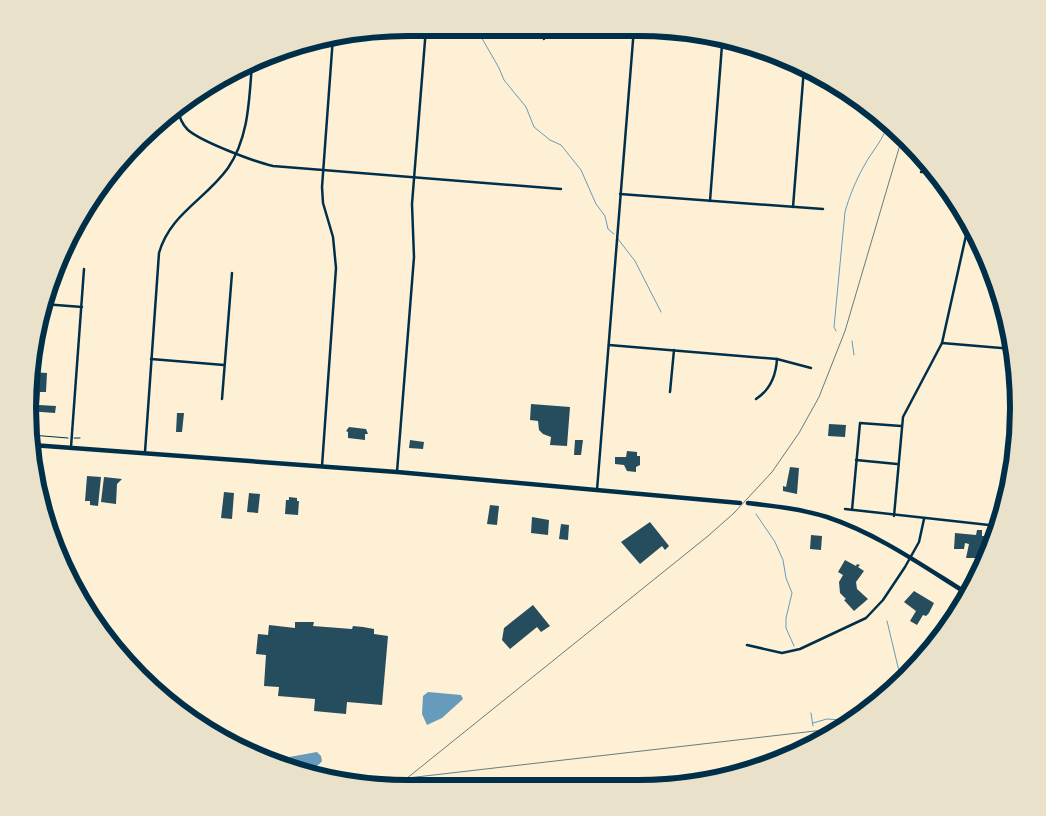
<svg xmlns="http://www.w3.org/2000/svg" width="1046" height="816" font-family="'Public Sans',sans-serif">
	<rect width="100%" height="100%" fill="#fdf0d5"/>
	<g fill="#669bbc">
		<path d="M 428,692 L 461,695 L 463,699 L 442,718 L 427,725 L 422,714 L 423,696 Z"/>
		<path d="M 263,750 L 289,757 L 317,752 L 321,756 L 322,761 C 310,778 274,766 259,758 Z"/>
	</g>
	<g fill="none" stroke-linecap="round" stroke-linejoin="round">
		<g stroke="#669bbc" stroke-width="1">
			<path d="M 476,28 L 499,68 L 504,80 L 526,107 L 534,127 L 550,140 L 561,145 L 581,170 L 596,204 L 605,216 L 608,229 L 614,234"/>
			<path d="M 618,239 L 635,261 L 661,312"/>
			<path d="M 836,331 L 834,327 L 845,212 C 849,197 856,180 864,166 C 872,151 884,139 889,122"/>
			<path d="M 852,341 L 854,355"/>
			<path d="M 756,514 L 775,542 L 783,560 L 786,578 L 792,593 L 786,618 L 786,628 L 794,646"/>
			<path d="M 887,621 L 899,671"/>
			<path d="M 811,713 L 813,726"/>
			<path d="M 813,723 L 827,719 L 842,720"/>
			<path d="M 815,741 L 816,743"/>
		</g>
	</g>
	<g fill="#264d5e">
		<path d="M 32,372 L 47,373 L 46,392 L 40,392 L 39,405 L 56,406 L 55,413 L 28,411 L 28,403 L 32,404 L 33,391 L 30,391 Z"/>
		<path d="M 531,404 L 570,407 L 567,446 L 550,445 L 551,437 L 543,434 L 539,430 L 538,421 L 530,420 Z"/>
		<path d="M 177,413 L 184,413 L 182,432 L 176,432 Z"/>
		<path d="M 829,424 L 846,425 L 845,437 L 828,436 Z"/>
		<path d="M 349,427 L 366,429 L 368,434 L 365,434 L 365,440 L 348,438 L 348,432 L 346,431 Z"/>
		<path d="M 410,440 L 424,442 L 423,449 L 409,448 Z"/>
		<path d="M 575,440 L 583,440 L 581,455 L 574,455 Z"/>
		<path d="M 627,451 L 637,452 L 637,456 L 640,456 L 640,465 L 636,467 L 636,472 L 627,471 L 624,465 L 615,464 L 615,457 L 626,457 Z"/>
		<path d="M 790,467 L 799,468 L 797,494 L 783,491 L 783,486 L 786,487 Z"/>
		<path d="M 87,476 L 101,477 L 98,506 L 90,505 L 90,501 L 85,501 Z"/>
		<path d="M 104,477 L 122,479 L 117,484 L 116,504 L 101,502 Z"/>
		<path d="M 224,492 L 234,493 L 232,519 L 221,518 Z"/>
		<path d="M 249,493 L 260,494 L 258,513 L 247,512 Z"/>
		<path d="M 289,497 L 297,498 L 297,501 L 299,501 L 298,515 L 285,514 L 286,500 L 289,500 Z"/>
		<path d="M 490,505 L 499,506 L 497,525 L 487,524 Z"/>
		<path d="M 532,517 L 549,520 L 548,535 L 531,533 Z"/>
		<path d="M 650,522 L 669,546 L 665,550 L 662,546 L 640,564 L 621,542 Z"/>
		<path d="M 561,524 L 569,525 L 568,540 L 559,539 Z"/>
		<path d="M 977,530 L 982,530 L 982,536 L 992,536 L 984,564 L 981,564 L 982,558 L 966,558 L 969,544 L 965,543 L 964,549 L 954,549 L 955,533 L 976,535 Z"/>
		<path d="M 811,535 L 822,536 L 821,550 L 810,549 Z"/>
		<path d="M 845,560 L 856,566 L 857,564 L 860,565 L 858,567 L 864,571 L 856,582 L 857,589 L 868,599 L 854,611 L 844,600 L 846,599 L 840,593 L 839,582 L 843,575 L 838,572 Z"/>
		<path d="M 914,591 L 934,603 L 929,613 L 926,616 L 923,615 L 917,625 L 910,621 L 916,611 L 904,602 Z"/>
		<path d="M 533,605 L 550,626 L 541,632 L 537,627 L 510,649 L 502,640 L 504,628 Z"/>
		<path d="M 295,622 L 314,622 L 313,626 L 352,629 L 353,626 L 363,627 L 374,629 L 374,634 L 388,636 L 382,705 L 347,702 L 346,714 L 314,711 L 315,699 L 278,696 L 279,687 L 264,686 L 266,655 L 256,654 L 258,634 L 268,635 L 269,625 L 295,628 Z"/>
	</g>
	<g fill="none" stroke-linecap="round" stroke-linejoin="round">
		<g stroke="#003049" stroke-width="1">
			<path d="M 31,435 L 68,438"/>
			<path d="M 74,438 L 80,438"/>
		</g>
		<g stroke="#003049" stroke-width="2.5">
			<path d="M 544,39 L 545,28"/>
			<path d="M 178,109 C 179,117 182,124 188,130 C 202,142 255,162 273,166 L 561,189"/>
			<path d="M 921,172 L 930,172"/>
			<path d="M 620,194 L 823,209"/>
			<path d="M 710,201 L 722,45"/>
			<path d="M 793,207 L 804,68"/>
			<path d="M 43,304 L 82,307"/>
			<path d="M 942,343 L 1013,349"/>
			<path d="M 609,345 L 777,359 L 811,368"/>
			<path d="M 151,359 L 224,365"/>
			<path d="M 670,392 L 674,350"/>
			<path d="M 222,399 L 232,273"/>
			<path d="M 756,399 C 770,390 776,376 777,359"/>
			<path d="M 71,447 L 84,269"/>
			<path d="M 145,452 L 159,253 C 170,214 205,200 228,168 C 249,137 249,100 252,64"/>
			<path d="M 856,460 L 897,464"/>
			<path d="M 322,466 L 336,268 L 333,237 L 323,203 L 322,187 L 333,37"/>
			<path d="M 397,472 L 414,257 L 412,204 L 426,28"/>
			<path d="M 597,490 L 634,28"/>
			<path d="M 845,509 L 998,526"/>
			<path d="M 852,510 L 860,423 L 901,426"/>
			<path d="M 894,516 L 903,417 L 942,343 L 969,222"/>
			<path d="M 747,645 L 782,653 L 800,649 L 866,618 L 883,600 L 905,567 L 919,542 L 924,519"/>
		</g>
		<g stroke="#003049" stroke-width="4.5">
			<path d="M 32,445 L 397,472 L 740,503"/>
			<path d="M 748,503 C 774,506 801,509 827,517 C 878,534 923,566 968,594"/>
		</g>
		<g stroke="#657d81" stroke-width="1">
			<path d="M 373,782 L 841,728"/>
			<path d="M 401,783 L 708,536 L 734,513 L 772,472 L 799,433 L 819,397 L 845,331 L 902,138"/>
		</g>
	</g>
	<path d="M0 0H1046V816H0ZM408 36H638A372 372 0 0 1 1010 408V408A372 372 0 0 1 638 780H408A372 372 0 0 1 36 408V408A372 372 0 0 1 408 36Z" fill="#e9e1ca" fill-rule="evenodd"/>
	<path fill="none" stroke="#003049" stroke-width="6" d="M408 36H638A372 372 0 0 1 1010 408V408A372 372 0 0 1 638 780H408A372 372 0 0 1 36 408V408A372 372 0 0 1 408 36Z"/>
</svg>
